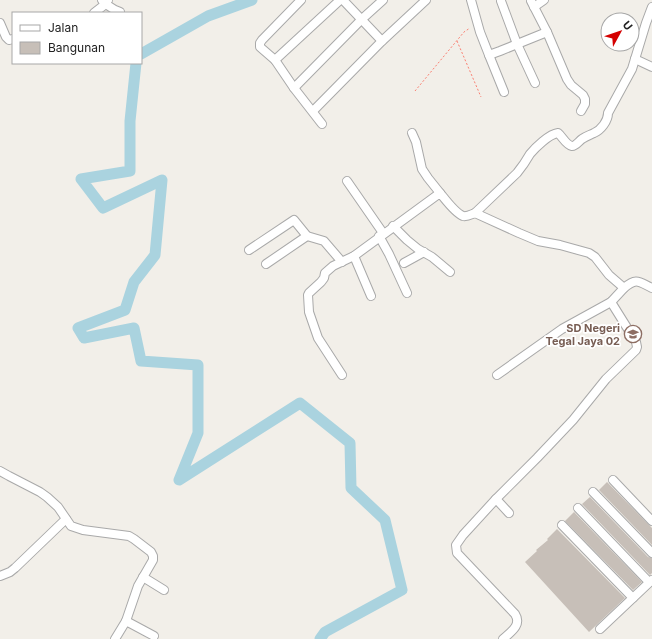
<svg xmlns="http://www.w3.org/2000/svg" width="652" height="639" font-family="Inter,sans-serif">
	<rect width="100%" height="100%" fill="#f2efe9"/>
	<g fill="none" stroke-linecap="round" stroke-linejoin="round">
		<g stroke="#aad3df" stroke-width="11">
			<path d="M 141,54 L 208,16 L 252,0"/>
			<path d="M 136,63 L 130,121 L 130,171 L 81,179 L 103,208 L 162,180 L 155,255 L 134,282 L 125,310 L 78,328 L 84,338 L 134,328 L 141,361 L 198,365 L 198,433 L 179,480 L 300,403 L 350,443 L 351,488 L 385,520 L 402,590 L 325,632 L 320,639"/>
		</g>
	</g>
	<g fill="#c7bfb8">
		<path d="M 607,482 L 652,528 L 652,545 L 599,490 Z"/>
		<path d="M 590,497 L 648,557 L 652,558 L 652,573 L 650,575 L 582,504 Z"/>
		<path d="M 574,512 L 642,582 L 633,590 L 565,521 Z"/>
		<path d="M 557,529 L 625,598 L 589,632 L 525,562 L 537,551 L 536,550 L 548,540 L 547,539 Z"/>
	</g>
	<g fill="none" stroke-linecap="round" stroke-linejoin="round">
		<defs>
			<g id="minor">
				<path d="M 108,0 L 104,3 L 115,10 L 120,12"/>
				<path d="M 301,0 L 262,40 L 260,43 L 260,47 L 275,60 L 294,88 L 322,124"/>
				<path d="M 343,0 L 382,41"/>
				<path d="M 471,0 L 480,32 L 489,55 L 500,51 L 547,32 L 531,1"/>
				<path d="M 501,1 L 517,44 L 535,83"/>
				<path d="M 534,7 L 544,0"/>
				<path d="M 94,13 L 103,6 L 104,3 L 102,0"/>
				<path d="M 0,23 L 6,37 L 9,40 L 13,39"/>
				<path d="M 547,32 L 567,79 L 571,85 L 583,95 L 585,99 L 585,104 L 581,111"/>
				<path d="M 489,55 L 504,92"/>
				<path d="M 635,59 L 652,67"/>
				<path d="M 275,60 L 340,0"/>
				<path d="M 294,88 L 362,19 L 383,0"/>
				<path d="M 313,111 L 382,41 L 426,0"/>
				<path d="M 412,133 L 416,142 L 422,169 L 428,178 L 440,193"/>
				<path d="M 347,181 L 383,233"/>
				<path d="M 475,213 L 517,173 C 522,167 526,161 530,154 C 535,148 549,134 558,133 C 562,136 566,145 572,146 C 576,146 579,141 582,139 C 586,136 590,135 594,133 C 601,130 608,121 608,113 L 632,69 L 646,23 L 652,7"/>
				<path d="M 393,226 L 407,240 L 418,249 L 432,257 L 450,272"/>
				<path d="M 379,236 L 389,254 L 407,293"/>
				<path d="M 249,250 L 294,220 L 307,236 L 324,241 L 342,262"/>
				<path d="M 354,256 L 371,296"/>
				<path d="M 404,263 L 424,252"/>
				<path d="M 266,264 L 307,236"/>
				<path d="M 342,375 L 318,338 L 309,312 L 308,295 L 309,293 L 321,282 L 324,278 L 325,273 L 333,266 L 354,256 L 440,193 C 445,199 455,213 463,216 C 467,217 472,214 475,213 L 519,233 L 538,241 L 560,245 L 589,253 L 595,257 L 609,275 L 624,288 C 637,277 639,282 652,288"/>
				<path d="M 497,375 L 562,329 L 611,302"/>
				<path d="M 0,471 L 9,476 L 40,492 L 47,497 L 58,507 L 71,526 L 83,530 L 129,536 L 134,539 L 151,552 L 153,556 L 153,560 L 138,586 L 126,621"/>
				<path d="M 613,480 L 652,521"/>
				<path d="M 593,492 L 652,553"/>
				<path d="M 496,499 L 509,513"/>
				<path d="M 578,508 L 649,582"/>
				<path d="M 562,525 L 633,598"/>
				<path d="M 0,576 L 10,572 L 15,568 L 66,519"/>
				<path d="M 143,577 L 164,590"/>
				<path d="M 600,629 L 652,580"/>
				<path d="M 115,639 L 126,621 L 154,636"/>
				<path d="M 503,639 C 511,632 522,625 515,614 L 457,553 L 456,545 L 463,535 L 496,499 L 537,458 L 573,420 L 606,379 L 636,350 L 637,347 L 636,342 L 611,302 L 624,288"/>
			</g>
		</defs>
		<use href="#minor" stroke="#a9a9a9" stroke-width="10"/>
		<g stroke="#fa8072" stroke-width="1" stroke-dasharray="2 2" stroke-linecap="butt">
			<path d="M 457,41 L 481,97"/>
			<path d="M 415,91 L 464,32 L 470,28"/>
		</g>
		<use href="#minor" stroke="#fff" stroke-width="8"/>
	</g>
	<defs>
		<symbol id="school-ring" viewBox="-11 -11 22 22"><circle r="9.5" fill="#fff" stroke="#8d6e63" stroke-width="1.5"/><path d="M0-5L7-2L0 1L-7-2ZM-4 1L0 2.5L4 1V4Q0 6-4 4Z" fill="#8d6e63"/></symbol>
	</defs>
	<g fill-rule="evenodd">
		<use href="#school-ring" x="623" y="324" width="20" height="20"/>
	</g>
	<g text-anchor="middle" stroke-width="3.5" stroke-linejoin="round" paint-order="stroke">
		<g font-size="11" font-weight="bold" fill="#785e54" stroke="#fff" text-anchor="end">
			<text x="620" y="332">SD Negeri<tspan x="620" dy="13">Tegal Jaya 02</tspan></text>
		</g>
	</g>
	<rect x="12" y="12" width="130" height="52" fill="#ffffff" stroke="#a7a7a7"/>
	<rect x="20" y="25" width="20" height="6" fill="#ffffff" stroke="#a7a7a7"/>
	<text x="48" y="32" font-size="12" fill="#222222">Jalan</text>
	<rect x="20" y="42" width="20" height="12" fill="#c7bfb8" stroke="#a7a7a7"/>
	<text x="48" y="52" font-size="12" fill="#222222">Bangunan</text>
	<g transform="translate(620 32) rotate(50)"><circle r="19" fill="#ffffff" stroke="#a7a7a7"/>
	<path d="M0-3L7 15L0 10L-7 15Z" fill="#d40000"/>
	<text y="-6" font-size="11" font-weight="bold" text-anchor="middle" fill="#222222">U</text>
	</g>
</svg>
